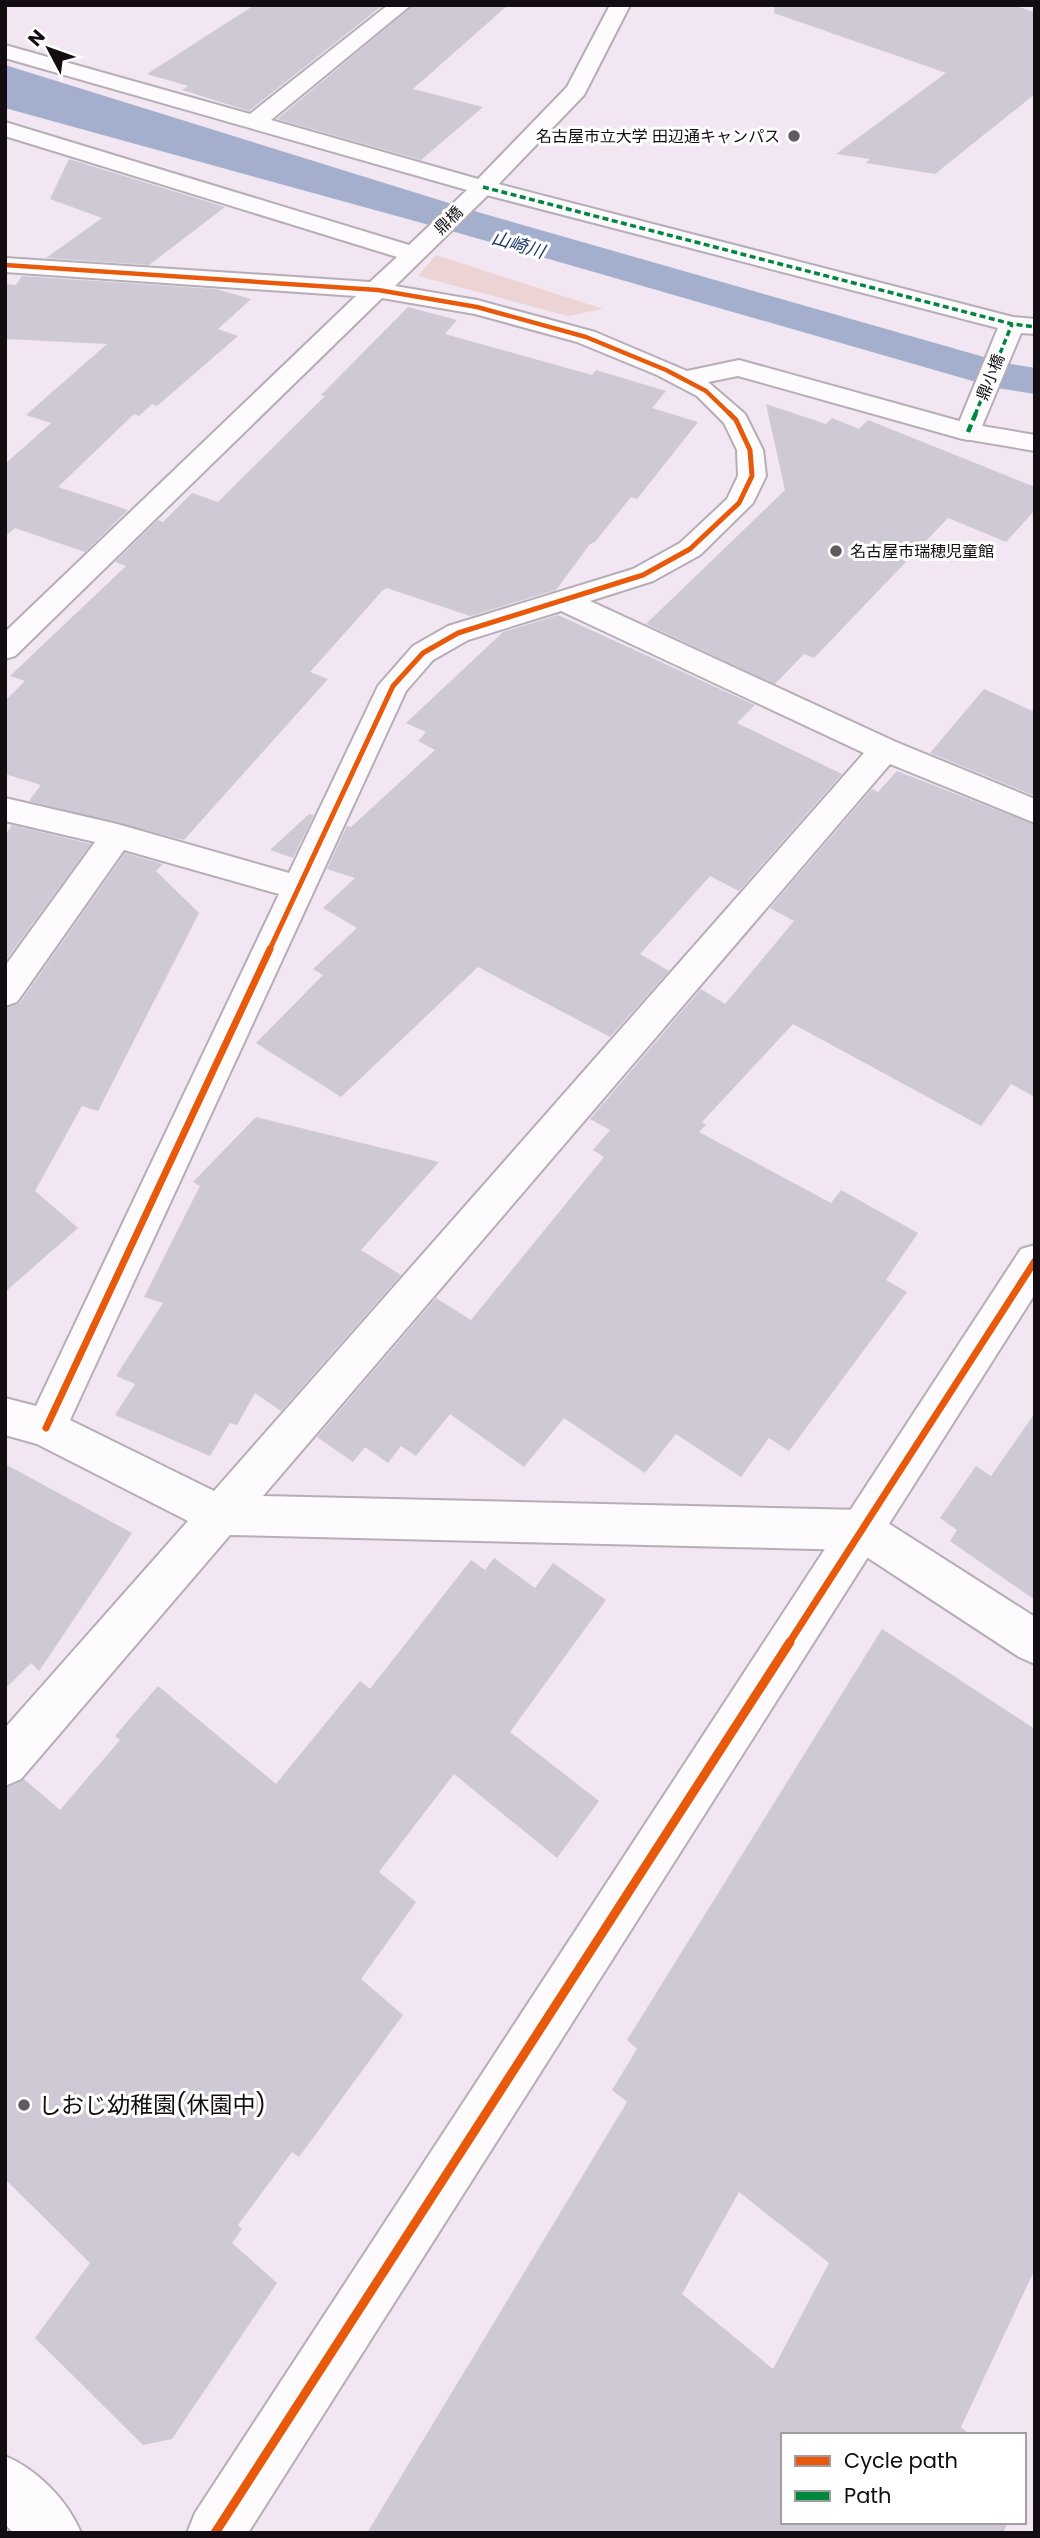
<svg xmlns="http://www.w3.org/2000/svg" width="1040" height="2538" font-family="Poppins,'Noto Sans JP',sans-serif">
	<rect width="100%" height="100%" fill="#f1e6f1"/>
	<path fill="#edd4d4" d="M 436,255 L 603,309 L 568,316 L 418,276 Z"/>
	<path fill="#a3afcd" d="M 5,65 L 481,213 L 1005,363 L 1035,368 L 1035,394 L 997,388 L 462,234 L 5,108 Z"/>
	<g fill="#cfc9d6" fill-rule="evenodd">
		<path d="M 261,5 L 383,5 L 249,111 L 182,90 L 188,86 L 147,74 L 253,6 Z"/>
		<path d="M 414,5 L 508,5 L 413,89 L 483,107 L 421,160 L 277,119 Z"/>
		<path d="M 775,5 L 1012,5 L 1035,12 L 1035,94 L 935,174 L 866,163 L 870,159 L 836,154 L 946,73 L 774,13 Z"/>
		<path d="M 69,159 L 225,207 L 149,265 L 46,258 L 102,218 L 50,199 Z"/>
		<path d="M 22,276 L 216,289 L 251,299 L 218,329 L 238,336 L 157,406 L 152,404 L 139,416 L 134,414 L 58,487 L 128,510 L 85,552 L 15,528 L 5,537 L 5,464 L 51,423 L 26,415 L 107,344 L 5,339 L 5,284 L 16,285 Z"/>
		<path d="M 408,307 L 457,320 L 445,334 L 592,375 L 596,370 L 666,391 L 652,408 L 698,422 L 637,499 L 631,497 L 595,542 L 590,544 L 556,590 L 470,616 L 387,588 L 383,590 L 310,672 L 328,679 L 184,840 L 29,801 L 41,785 L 5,774 L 5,701 L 25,681 L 10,676 L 126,566 L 115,562 L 158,520 L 163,522 L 192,493 L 218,502 L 325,396 L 321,395 Z"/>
		<path d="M 766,404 L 826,424 L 832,418 L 859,429 L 868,420 L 1035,487 L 1035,510 L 1006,542 L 948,518 L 814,658 L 804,654 L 775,684 L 646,624 L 785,490 Z"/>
		<path d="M 558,615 L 755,705 L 737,723 L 842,774 L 739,891 L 710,876 L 640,954 L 669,971 L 610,1037 L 478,967 L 341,1097 L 256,1043 L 323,975 L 313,969 L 357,928 L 323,908 L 355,878 L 327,869 L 347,826 L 351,827 L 435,750 L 418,741 L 426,732 L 406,723 L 503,632 Z"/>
		<path d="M 984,689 L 1035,712 L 1035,796 L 930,753 Z"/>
		<path d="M 897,771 L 1035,825 L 1035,1097 L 1011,1084 L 981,1126 L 793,1024 L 702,1122 L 706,1125 L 699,1132 L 831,1203 L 841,1190 L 918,1233 L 886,1280 L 907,1292 L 789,1451 L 769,1438 L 741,1477 L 676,1434 L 645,1473 L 564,1418 L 524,1467 L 450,1414 L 416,1456 L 401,1446 L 388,1463 L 365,1447 L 353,1462 L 317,1437 L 436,1298 L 471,1320 L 604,1157 L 593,1150 L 610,1130 L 590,1119 L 701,989 L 725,1004 L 794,921 L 770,908 L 872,789 L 878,792 Z"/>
		<path d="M 309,814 L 314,815 L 293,858 L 270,850 Z"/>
		<path d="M 12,825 L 91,844 L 5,961 L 5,835 Z"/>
		<path d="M 125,853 L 163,864 L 156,871 L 199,913 L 98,1111 L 82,1106 L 35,1191 L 78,1228 L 5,1292 L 5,1008 L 19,1004 Z"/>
		<path d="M 256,1117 L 439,1162 L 361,1250 L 401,1275 L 281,1411 L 255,1393 L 237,1425 L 230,1423 L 210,1456 L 115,1415 L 135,1384 L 116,1376 L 163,1303 L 144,1297 L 200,1186 L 193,1182 Z"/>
		<path d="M 1035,1413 L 1035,1600 L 950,1541 L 957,1530 L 940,1518 L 976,1466 L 991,1476 Z"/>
		<path d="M 5,1464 L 132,1533 L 39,1671 L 31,1663 L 5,1689 Z"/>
		<path d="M 494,1558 L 535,1588 L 553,1563 L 606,1600 L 510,1732 L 599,1801 L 557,1858 L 454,1774 L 379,1872 L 416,1902 L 361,1979 L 403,2015 L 299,2157 L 292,2152 L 238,2225 L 242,2229 L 232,2243 L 277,2283 L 172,2439 L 143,2445 L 35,2338 L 90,2263 L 5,2179 L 5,1788 L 24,1779 L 60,1810 L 120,1740 L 115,1736 L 158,1686 L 276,1784 L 360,1681 L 370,1689 L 471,1560 L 485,1570 Z"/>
		<path d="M 882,1629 L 1035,1729 L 1035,2269 L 961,2427 L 970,2435 L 783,2435 L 783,2522 L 1008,2522 L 1003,2533 L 367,2533 L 627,2102 L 612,2090 L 637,2049 L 627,2040 ZM 739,2192 L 829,2263 L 773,2369 L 682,2294 Z"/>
	</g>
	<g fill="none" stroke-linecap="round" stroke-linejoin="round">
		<defs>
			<path id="pedestrian" d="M 483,180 L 1013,317 L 1035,319 L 1035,334 L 1021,333 L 977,438 L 968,440 L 959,438 L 955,432 L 998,328 L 475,192 L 472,187 L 475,182 Z"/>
			<path id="minor" d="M 388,5 L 411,5 L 271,120 L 478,179 L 567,87 L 610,5 L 630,5 L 584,95 L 491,192 L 395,286 L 477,300 L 595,332 L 687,371 L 739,360 L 970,424 L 1035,435 L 1035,451 L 959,438 L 738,376 L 708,382 L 745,414 L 763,450 L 766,476 L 753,503 L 700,555 L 653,581 L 590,601 L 896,742 L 1035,799 L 1035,823 L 890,764 L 263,1496 L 862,1510 L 877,1516 L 1035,1617 L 1035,1664 L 1019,1657 L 856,1550 L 230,1535 L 21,1779 L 5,1786 L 5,1728 L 188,1521 L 37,1444 L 5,1435 L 5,1398 L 36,1406 L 279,894 L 124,850 L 17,1002 L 5,1006 L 5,966 L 95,842 L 5,821 L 5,798 L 117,824 L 289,873 L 378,686 L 413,646 L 448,626 L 633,569 L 680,543 L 727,499 L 738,476 L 737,450 L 724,423 L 697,396 L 657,375 L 577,342 L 475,314 L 382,298 L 15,656 L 5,659 L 5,632 L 356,296 L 5,272 L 5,258 L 370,282 L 397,257 L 5,136 L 5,122 L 409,245 L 467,190 L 5,58 L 5,45 L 250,114 ZM 561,611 L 864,753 L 214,1491 L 70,1420 L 406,691 L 433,660 L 468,640 Z"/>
			<g id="tertiary">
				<path d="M 1035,1245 L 1035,1294 L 248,2533 L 187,2533 L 195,2513 L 1021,1249 Z"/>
				<path d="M 5,2456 C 37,2469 68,2501 81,2533 L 13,2533 L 5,2524 Z"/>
			</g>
		</defs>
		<use href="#pedestrian" stroke="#b6adb6" stroke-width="4"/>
		<use href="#minor" stroke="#b6adb6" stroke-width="4"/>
		<use href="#tertiary" stroke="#b6adb6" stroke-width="4"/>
		<use href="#pedestrian" fill="#fdfbfd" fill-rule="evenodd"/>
		<use href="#minor" fill="#fdfbfd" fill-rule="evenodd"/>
		<use href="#tertiary" fill="#fdfbfd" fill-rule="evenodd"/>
		<g stroke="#00873e" stroke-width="3.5" stroke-dasharray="6 3.5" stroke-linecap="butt">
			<path d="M 483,187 L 1012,324 L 1035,327"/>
			<path d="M 975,415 L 1012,324"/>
		</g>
		<path stroke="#00873e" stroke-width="4.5" stroke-dasharray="8 4.5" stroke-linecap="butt" d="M 968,432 L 976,413"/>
		<defs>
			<path id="cycleway-far3" d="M 5,265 L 378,290 L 477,307 L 586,337 L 666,370 L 706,391 L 731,415"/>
			<path id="cycleway-far2" d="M 269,951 L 393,686 L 423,653 L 458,633 L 643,575 L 690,549 L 739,503 L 752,476 L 750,450 L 736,420 L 729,413"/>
			<g id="cycleway-far1">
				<path d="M 46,1428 L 270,949"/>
				<path d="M 789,1643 L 1035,1261"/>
			</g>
			<path id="cycleway" d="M 215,2533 L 790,1642"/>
		</defs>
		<use href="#cycleway-far3" stroke="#fff" stroke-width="7"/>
		<use href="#cycleway-far2" stroke="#fff" stroke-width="9"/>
		<use href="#cycleway-far1" stroke="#fff" stroke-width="11"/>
		<use href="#cycleway" stroke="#fff" stroke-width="13"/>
		<use href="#cycleway-far3" stroke="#e8590c" stroke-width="4.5"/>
		<use href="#cycleway-far2" stroke="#e8590c" stroke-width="5"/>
		<use href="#cycleway-far1" stroke="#e8590c" stroke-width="7"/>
		<use href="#cycleway" stroke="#e8590c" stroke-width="9"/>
	</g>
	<g fill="#615860" stroke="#fff" stroke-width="2.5">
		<circle cx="794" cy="136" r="7"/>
		<circle cx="836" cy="551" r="7"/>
		<circle cx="24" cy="2105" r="7"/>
	</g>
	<g text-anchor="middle" stroke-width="6" stroke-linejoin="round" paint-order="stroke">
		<g font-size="16" fill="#130c12" stroke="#fff" text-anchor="end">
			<text x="780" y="142">名古屋市立大学 田辺通キャンパス</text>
			<text x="850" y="557" text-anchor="start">名古屋市瑞穂児童館</text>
		</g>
		<g font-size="16" fill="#130c12" stroke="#fff">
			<text transform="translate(448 220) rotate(-44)" y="6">鼎橋</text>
			<text transform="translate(990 377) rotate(-68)" y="6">鼎小橋</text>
		</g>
		<g font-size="18" font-style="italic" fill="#1e3a6b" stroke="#fff">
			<text transform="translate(518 245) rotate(16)" y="6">山崎川</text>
		</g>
		<g font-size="23" fill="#130c12" stroke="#fff" text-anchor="start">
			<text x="38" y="2113">しおじ幼稚園(休園中)</text>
		</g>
	</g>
	<rect width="1040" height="2538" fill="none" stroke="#130c12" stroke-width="14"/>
	<rect x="781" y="2433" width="245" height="91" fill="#ffffff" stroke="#a19ea0" stroke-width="2"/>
	<rect x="795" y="2456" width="35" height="10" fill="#e8590c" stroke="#a19ea0" stroke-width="2"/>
	<text x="844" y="2468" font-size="21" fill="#130c12">Cycle path</text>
	<rect x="795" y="2491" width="35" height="10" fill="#00873e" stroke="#a19ea0" stroke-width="2"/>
	<text x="844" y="2503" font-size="21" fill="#130c12">Path</text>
	<g transform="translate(49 49) rotate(311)" stroke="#ffffff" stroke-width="5" paint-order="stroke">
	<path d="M0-5L12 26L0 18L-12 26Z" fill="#130c12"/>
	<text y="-10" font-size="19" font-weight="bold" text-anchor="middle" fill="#130c12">N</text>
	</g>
</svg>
